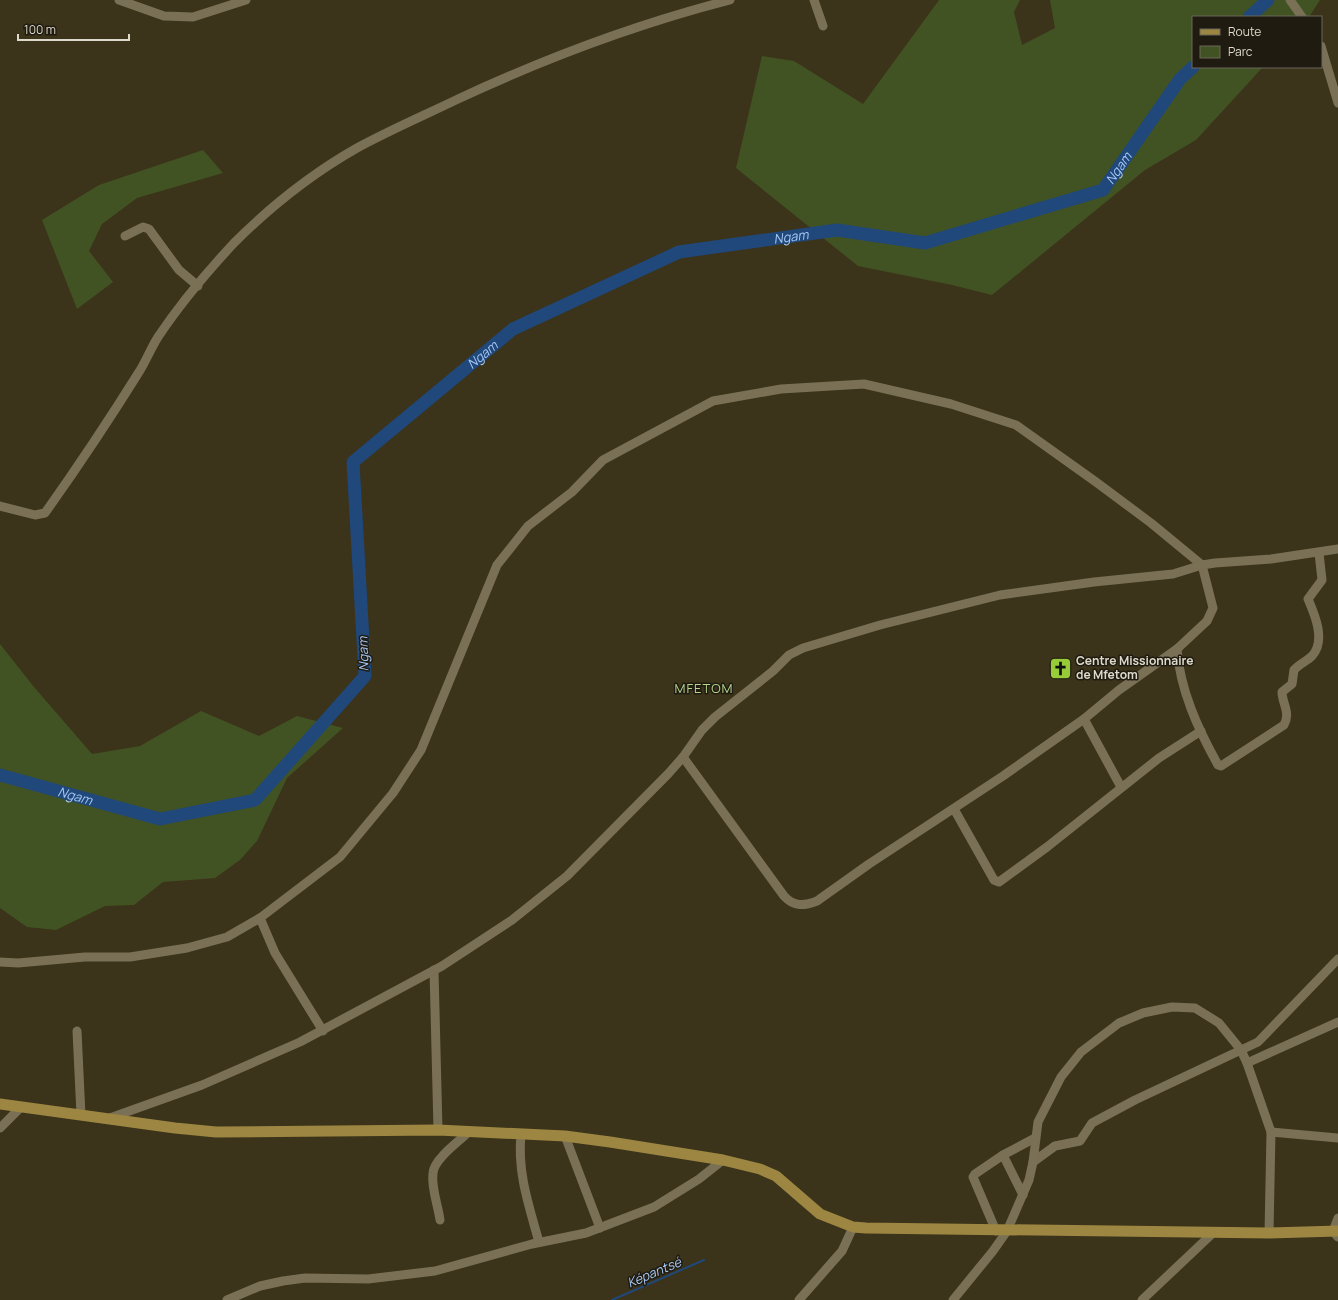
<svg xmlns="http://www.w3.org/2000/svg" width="1338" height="1300" font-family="Manrope,sans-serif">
	<rect width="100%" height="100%" fill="#3b331a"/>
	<g fill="#425323">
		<path d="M 939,0 L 1020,0 L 1014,12 L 1022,45 L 1055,28 L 1050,0 L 1320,0 L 1309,17 L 1193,17 L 1193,67 L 1263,67 L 1196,140 L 1145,170 L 992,295 L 952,285 L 858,266 L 736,168 L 762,56 L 794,61 L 863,104 Z"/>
		<path d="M 203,150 L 223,173 L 137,198 L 102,224 L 89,251 L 113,282 L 77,309 L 42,220 L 99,185 Z"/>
		<path d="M 0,644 L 34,687 L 92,754 L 140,746 L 201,711 L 259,736 L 297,716 L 343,728 L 287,778 L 257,841 L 240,860 L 215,878 L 163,882 L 134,905 L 105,906 L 56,930 L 27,927 L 0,908 Z"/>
	</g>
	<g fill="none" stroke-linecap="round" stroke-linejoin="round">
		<path stroke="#20487a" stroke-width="2" d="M 612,1300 L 704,1260"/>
		<g stroke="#20487a" stroke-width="13">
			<path d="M 1249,17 L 1268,0"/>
			<path id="s1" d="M 0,775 L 160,819 L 255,800 L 365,676 L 353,462 L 513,329 L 679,252 L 837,230 L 925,243 L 1103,190 L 1180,79 L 1193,67"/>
		</g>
		<g stroke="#797055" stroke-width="9">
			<path d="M 119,0 L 164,16 L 193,17 L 246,0"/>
			<path d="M 814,0 L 823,26"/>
			<path d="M 1290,0 L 1302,17"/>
			<path d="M 1321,46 L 1338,103"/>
			<path d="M 125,236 L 143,227 L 149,229 L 179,270 L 198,286"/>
			<path d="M 0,506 L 35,515 L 45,513 C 77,468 109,420 139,372 C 146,361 151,348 158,337 C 180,304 207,272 234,243 C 270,207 313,173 357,148 C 390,130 425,115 458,99 C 546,58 637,24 730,0"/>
			<path d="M 1177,649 C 1180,690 1198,729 1218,765 L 1221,766 L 1284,725 C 1291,713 1282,703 1282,692 L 1292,684 L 1294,670 C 1299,664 1307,661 1312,656 C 1326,641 1315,615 1308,599 L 1322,580 L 1319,553"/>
			<path d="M 1084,719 L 1121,787"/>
			<path d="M 954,809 L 994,880 L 999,882 L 1047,847 L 1159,758 L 1201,731"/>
			<path d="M 260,918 L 275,953 L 323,1031"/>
			<path d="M 0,962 L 18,963 L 85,957 L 130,957 L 187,948 L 227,937 L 260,918 L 340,857 L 393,793 L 421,750 L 497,565 L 528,526 L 572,492 L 603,460 L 713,401 L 781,389 L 864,384 L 951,404 L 1016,425 L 1096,482 L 1151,523 L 1202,565 L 1213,608 L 1207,621 L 1177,649 L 1119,690 L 1084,719 L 1003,776 L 869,864 L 817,901 C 804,906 794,907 784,896 L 683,757"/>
			<path d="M 434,970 L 438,1130"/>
			<path d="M 77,1031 L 81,1115"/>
			<path d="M 1247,1063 L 1338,1022"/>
			<path d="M 107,1119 L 202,1085 L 300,1042 L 442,966 L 512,920 L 567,876 L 668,774 L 683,757 L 702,730 L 715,717 L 773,671 L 789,655 L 803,648 L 880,625 L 1000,595 L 1094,582 L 1173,574 L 1202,565 L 1215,563 L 1271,559 L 1338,549"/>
			<path d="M 0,1128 L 20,1108"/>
			<path d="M 1271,1132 L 1338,1138"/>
			<path d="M 521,1134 C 517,1172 529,1206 539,1242"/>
			<path d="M 565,1136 L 600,1228"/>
			<path d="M 1003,1155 L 1023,1195"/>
			<path d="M 1033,1162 L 1055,1146 L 1080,1141 L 1092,1123 L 1135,1100 L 1258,1042 L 1338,959"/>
			<path d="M 1338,1218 L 1333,1231 L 1338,1237"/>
			<path d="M 440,1220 C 438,1205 431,1188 433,1173 C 434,1159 459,1141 470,1131"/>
			<path d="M 996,1231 L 973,1177 L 975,1174 L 1003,1155 L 1035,1138"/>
			<path d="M 227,1300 L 260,1286 L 283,1281 L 305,1278 L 368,1279 L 435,1271 L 532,1244 L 586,1233 L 654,1207 L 699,1179 L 723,1160"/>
			<path d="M 799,1300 L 842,1251 L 853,1227"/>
			<path d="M 953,1300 L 993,1251 L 1007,1231 L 1029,1180 L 1033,1162 L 1038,1122 L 1061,1077 L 1081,1052 L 1119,1023 L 1143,1013 L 1172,1007 L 1195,1008 L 1219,1023 L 1241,1050 L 1247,1063 L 1271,1132 L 1269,1233"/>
			<path d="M 1142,1300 L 1214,1232"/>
		</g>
		<path stroke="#9c8641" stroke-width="11" d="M 0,1104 L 175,1128 L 216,1132 L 438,1130 L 565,1136 L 610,1142 L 723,1160 L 760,1169 L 776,1176 L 820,1214 L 853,1227 L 866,1228 L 1269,1233 L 1338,1231"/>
	</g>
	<defs>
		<symbol id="church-square" viewBox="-11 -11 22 22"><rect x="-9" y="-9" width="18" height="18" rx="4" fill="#97cc38" stroke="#1f1b10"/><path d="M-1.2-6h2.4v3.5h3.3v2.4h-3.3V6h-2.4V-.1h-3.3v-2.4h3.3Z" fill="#111"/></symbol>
	</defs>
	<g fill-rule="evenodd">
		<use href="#church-square" x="1048" y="656" width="25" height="25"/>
	</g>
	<g text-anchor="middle" stroke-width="3" stroke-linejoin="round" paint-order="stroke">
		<g font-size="12" font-weight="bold" fill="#dedacb" stroke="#1f1b10" text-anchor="start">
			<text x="1076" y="665">Centre Missionnaire<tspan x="1076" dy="14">de Mfetom</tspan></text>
		</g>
		<g font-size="13" font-style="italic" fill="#a6c9f7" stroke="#1f1b10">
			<text dy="5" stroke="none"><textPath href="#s1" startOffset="1495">Ngam</textPath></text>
			<text dy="5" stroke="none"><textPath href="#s1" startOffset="1147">Ngam</textPath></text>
			<text dy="5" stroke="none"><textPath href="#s1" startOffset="811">Ngam</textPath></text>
			<text transform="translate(363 654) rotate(-92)" y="5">Ngam</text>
			<text dy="5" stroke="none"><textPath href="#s1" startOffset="78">Ngam</textPath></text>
			<text transform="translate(654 1272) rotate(-23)" y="5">Képantsé</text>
		</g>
		<g font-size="13" letter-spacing="1" fill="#b6d58e" stroke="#1f1b10">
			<text x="704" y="693">MFETOM</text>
		</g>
	</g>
	<rect x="1192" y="16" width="130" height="52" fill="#1f1b10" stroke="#6b675b"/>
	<rect x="1200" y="29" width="20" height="6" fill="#9c8641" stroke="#6b675b"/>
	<text x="1228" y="36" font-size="12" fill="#dedacb">Route</text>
	<rect x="1200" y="46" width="20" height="12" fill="#425323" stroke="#6b675b"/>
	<text x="1228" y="56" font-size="12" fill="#dedacb">Parc</text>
	<path d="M18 34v6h111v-6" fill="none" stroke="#dedacb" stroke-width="2"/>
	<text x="24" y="34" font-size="12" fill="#dedacb" stroke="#1f1b10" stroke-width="3" paint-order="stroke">100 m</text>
</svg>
